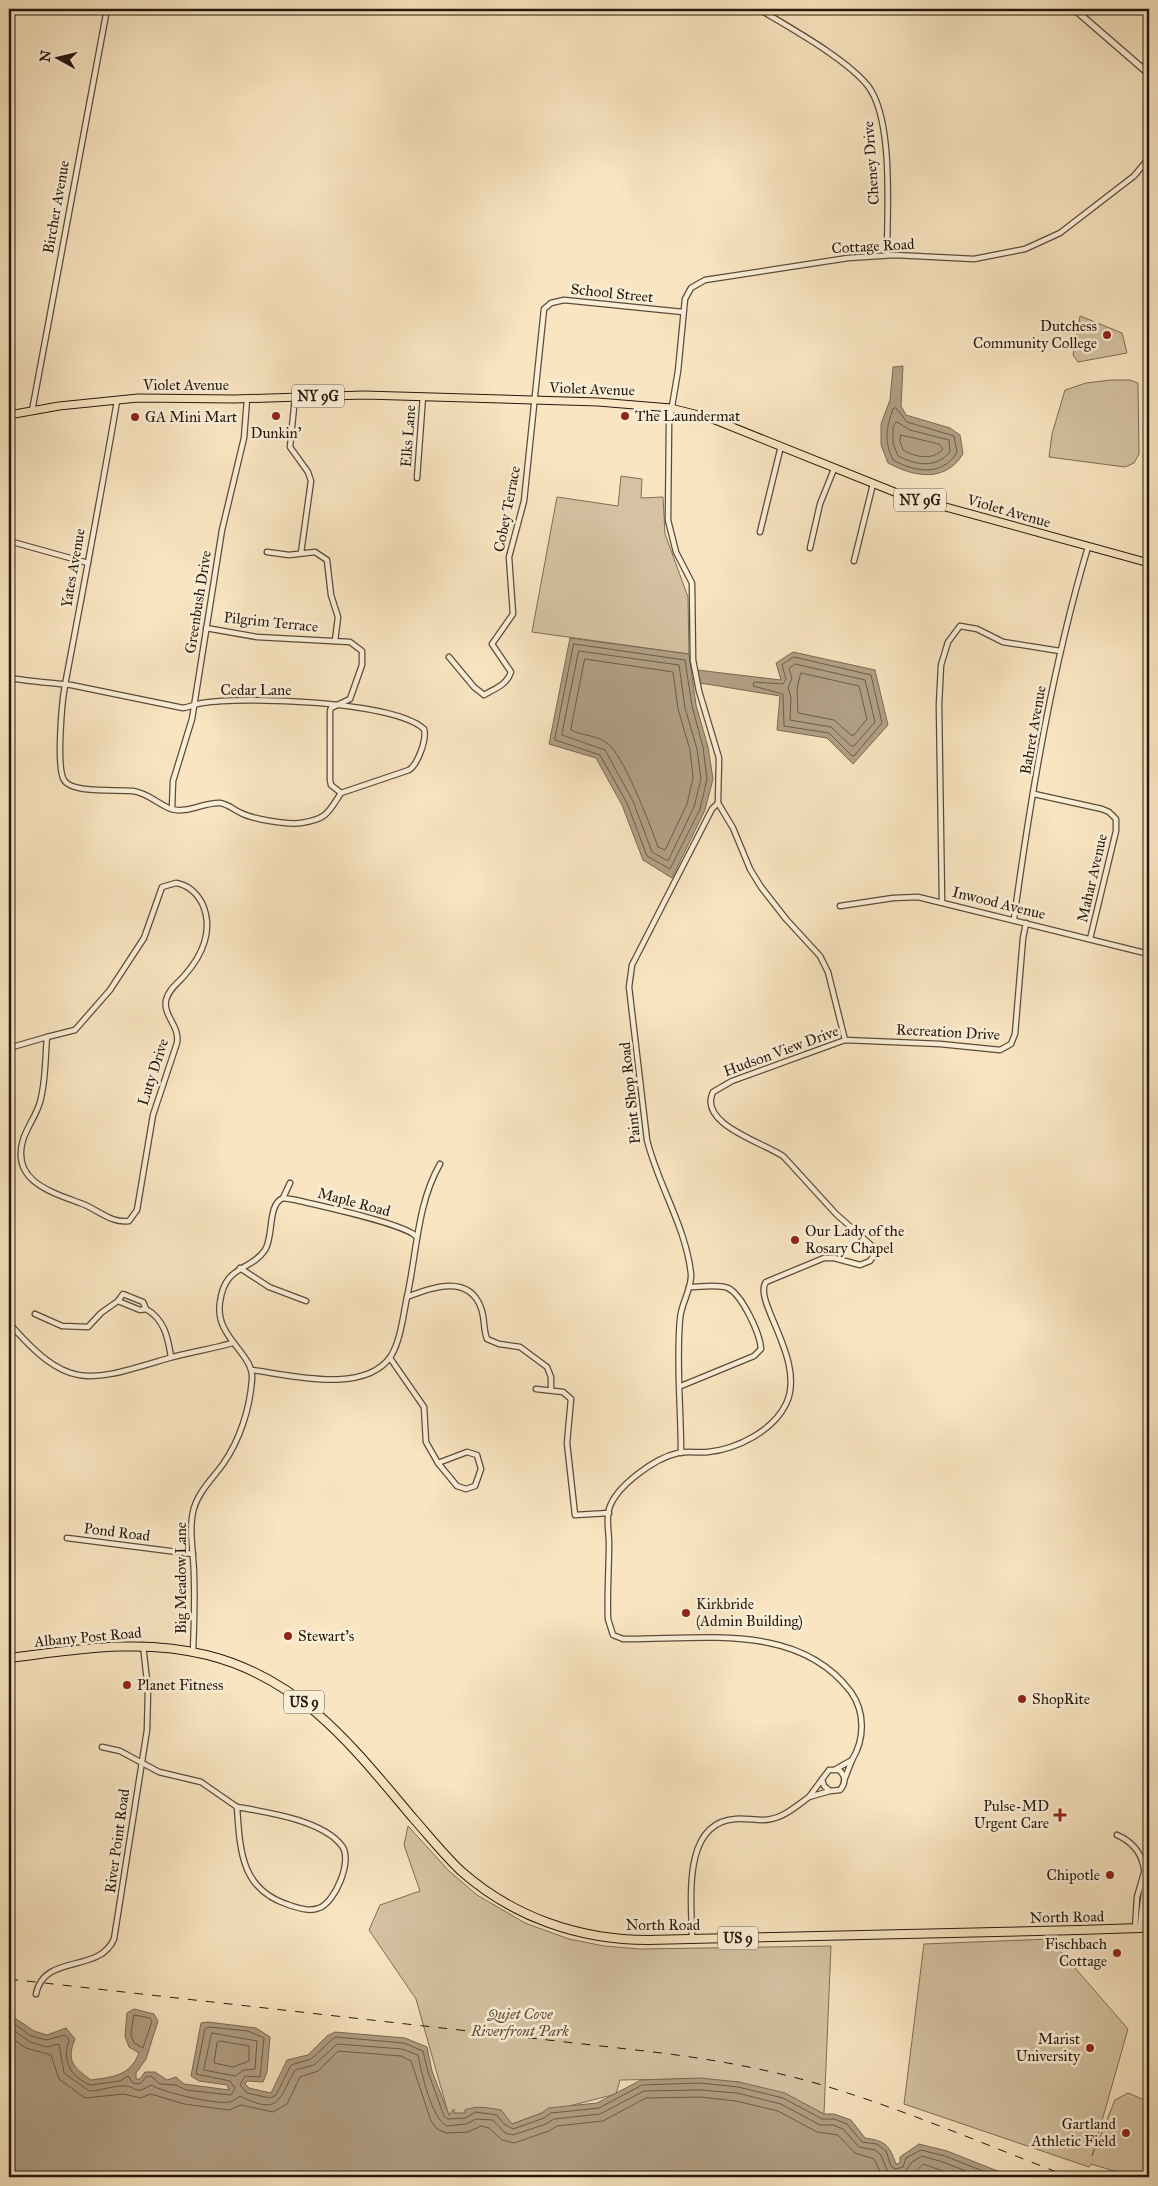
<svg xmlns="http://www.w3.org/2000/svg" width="1158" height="2186" font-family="'IM FELL Great Primer',serif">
	<rect width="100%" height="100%" fill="#f9e5c1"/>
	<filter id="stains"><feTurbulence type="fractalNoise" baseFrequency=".004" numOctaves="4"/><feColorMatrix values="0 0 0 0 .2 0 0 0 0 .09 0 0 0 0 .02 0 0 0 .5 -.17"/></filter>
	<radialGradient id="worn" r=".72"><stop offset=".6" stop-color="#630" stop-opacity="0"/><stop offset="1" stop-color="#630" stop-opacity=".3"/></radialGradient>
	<g fill="#d5c2a2" stroke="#7d6d58">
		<path d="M 1080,316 L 1122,333 L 1127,353 L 1078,362 L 1073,355 Z"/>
		<path d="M 1111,380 L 1130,380 L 1138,383 L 1139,454 L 1134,463 L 1125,467 L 1049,457 L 1052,434 L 1065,390 L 1086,383 Z"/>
		<path d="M 621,476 L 642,479 L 641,498 L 663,497 L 665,534 L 688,597 L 689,654 L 532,632 L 557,497 L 618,506 Z"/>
		<path d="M 408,1826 L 449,1871 L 477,1895 L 525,1923 L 569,1939 L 604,1946 L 640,1949 L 831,1946 L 824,2114 L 739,2082 L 683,2079 L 620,2080 L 616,2094 L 542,2113 L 512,2124 L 449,2116 L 416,1999 L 369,1930 L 380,1905 L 420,1891 L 404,1845 Z"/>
		<path d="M 1050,1939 L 1128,2029 L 1092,2156 L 1115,2100 L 1128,2093 L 1149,2102 L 1149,2177 L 1134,2177 L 1091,2164 L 1089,2167 L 904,2104 L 924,1944 Z"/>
	</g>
	<g fill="#b19f84" stroke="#796954">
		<path d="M 903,366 L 901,406 L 906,415 L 950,428 L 960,435 L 963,454 C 945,483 914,477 888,463 L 881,445 L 881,424 L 890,400 L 893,367 Z"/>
		<path d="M 570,638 L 689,654 L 696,705 L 708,747 L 713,779 L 705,810 L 672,878 L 643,860 L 622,805 L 596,758 L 549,744 Z"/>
		<path d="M 793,652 L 875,670 L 888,725 L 853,764 L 827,738 L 777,730 L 780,696 L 700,683 L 697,670 L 781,680 L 776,663 Z"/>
		<path d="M 134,2009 L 154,2014 L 158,2021 L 146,2059 L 136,2073 L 136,2079 L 140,2079 L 145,2072 L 155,2072 L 167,2080 L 176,2077 L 184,2084 L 229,2090 L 227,2085 L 199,2081 L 191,2076 L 201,2023 L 208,2022 L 256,2028 L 270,2037 L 267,2072 L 263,2082 L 247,2081 L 245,2084 L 249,2088 L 271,2093 L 287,2060 L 308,2055 L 327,2036 L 335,2032 L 405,2038 L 427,2047 L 432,2071 L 449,2115 L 454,2109 L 454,2113 L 465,2113 L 465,2110 C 477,2105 489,2108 501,2110 L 512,2124 L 542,2113 L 548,2108 L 597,2103 L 641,2080 L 700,2078 L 739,2082 L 785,2093 L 824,2114 L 834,2114 L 851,2120 L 865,2138 C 886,2141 889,2145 896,2164 L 900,2163 L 900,2157 L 919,2144 L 947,2151 L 1013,2177 L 9,2177 L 9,2014 L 34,2031 L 47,2035 L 66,2028 L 75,2039 C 66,2061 73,2067 91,2080 C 113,2077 130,2076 139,2053 L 129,2047 L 125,2036 L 127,2013 Z"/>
	</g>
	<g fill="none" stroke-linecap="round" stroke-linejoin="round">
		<g stroke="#6b5c48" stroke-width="1">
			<path d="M 896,408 L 907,422 L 954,436 L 957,452 C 943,477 914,472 893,460 C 884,441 886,428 893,409 Z"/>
			<path d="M 897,422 L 910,430 L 949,440 L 950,452 C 935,469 916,465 898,456 L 893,443 L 893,427 Z"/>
			<path d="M 901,435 L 939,444 L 943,449 C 933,461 915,457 903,450 L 900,441 Z"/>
			<path d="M 574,644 L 685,660 L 692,706 L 703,747 L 707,779 L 700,809 L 670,869 L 647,856 L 627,803 L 600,755 L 555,740 Z"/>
			<path d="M 579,651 L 679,665 L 685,708 L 697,749 L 701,779 L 694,807 L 668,861 L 652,852 L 633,801 L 605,750 L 562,735 Z"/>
			<path d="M 794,657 L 871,675 L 882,723 L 854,756 L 851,755 L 829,733 L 784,726 L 783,694 L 753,686 L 754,682 L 783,684 L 786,679 L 782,665 Z"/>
			<path d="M 585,659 L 673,672 L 678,709 L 690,750 L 693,778 L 687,804 L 665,850 L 658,847 C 650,825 624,755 607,743 C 597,735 582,736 571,730 Z"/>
			<path d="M 795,664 L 865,680 L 875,722 L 854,746 L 851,746 L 831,727 L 790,720 L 791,697 L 788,688 L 792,678 L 789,669 Z"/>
			<path d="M 801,673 L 859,686 L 867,719 L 854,735 L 851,735 L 834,720 L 798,713 L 797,689 Z"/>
			<path d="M 134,2015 L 150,2018 L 152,2021 L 143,2048 L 134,2043 L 131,2035 Z"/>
			<path d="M 9,2020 L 31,2036 L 46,2040 L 65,2035 L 69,2040 C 62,2061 70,2076 90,2085 L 120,2081 L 128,2076 L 133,2083 L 140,2084 L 146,2077 L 151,2076 L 160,2084 L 176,2085 L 186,2090 L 231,2095 L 235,2088 L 230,2081 L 196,2074 L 205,2029 L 209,2027 L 248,2031 L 264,2038 L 260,2077 L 245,2076 L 240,2085 L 247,2093 L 270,2098 L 276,2095 L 291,2065 L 311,2059 L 335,2037 L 404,2043 L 423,2051 L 428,2072 L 444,2116 L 448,2119 L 466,2118 L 475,2112 L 497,2115 L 504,2124 L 513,2129 L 544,2118 L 551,2113 L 599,2108 L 642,2085 L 700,2083 L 738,2087 L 783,2098 L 822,2119 L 834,2119 L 847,2124 L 862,2142 L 877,2144 L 886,2151 L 891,2166 L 895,2169 L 903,2167 L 906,2158 L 921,2150 L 945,2156 L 998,2177"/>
			<path d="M 9,2027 L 30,2042 L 47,2047 L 59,2044 L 64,2073 L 89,2091 C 101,2091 114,2085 125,2086 C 137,2086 133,2096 151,2085 C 162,2092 216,2105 230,2102 C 234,2101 237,2098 240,2096 C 280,2116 278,2100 295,2070 L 314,2065 L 337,2044 L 402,2049 L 418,2055 C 421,2071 432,2120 447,2126 L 466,2124 L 476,2119 L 493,2120 L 505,2133 L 513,2135 L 546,2124 L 554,2119 L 600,2114 L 644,2091 L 700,2090 L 737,2093 L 781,2104 L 820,2125 L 833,2125 L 843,2129 L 859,2147 L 875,2150 L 881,2155 L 887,2170 L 893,2175 L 905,2172 L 912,2162 L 922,2156 L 943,2162 L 981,2177"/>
			<path d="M 212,2033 L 257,2041 L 255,2069 L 244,2070 L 235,2076 L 204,2070 Z"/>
			<path d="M 9,2036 L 26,2048 L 51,2055 L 59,2079 L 85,2098 L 124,2094 L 140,2098 L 151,2094 L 184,2104 L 213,2108 L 229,2110 L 241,2105 L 273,2112 L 287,2104 L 300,2077 L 318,2071 L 338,2051 L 401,2056 L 411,2061 L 431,2121 L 437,2129 L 446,2133 L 468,2132 L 481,2126 L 489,2128 L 502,2140 L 514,2143 L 549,2131 L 557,2126 L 603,2121 L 646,2098 L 700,2097 L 736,2101 L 778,2111 L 817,2132 L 838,2135 L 855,2153 L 874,2159 L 883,2177"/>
			<path d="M 220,2041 L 249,2046 L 249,2061 L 233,2067 L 214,2063 L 217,2043 Z"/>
			<path d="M 911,2177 L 923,2164 L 960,2177"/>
		</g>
		<defs>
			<g id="minor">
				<path d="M 638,9 L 666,11 L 684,9"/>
				<path d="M 759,9 C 790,28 847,59 868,86 C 894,120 887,212 887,255"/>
				<path d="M 295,397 L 290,447 L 308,472 L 311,481 L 301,553"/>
				<path d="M 32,411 L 107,9"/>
				<path d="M 417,478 L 423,396"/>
				<path d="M 760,532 L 781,446"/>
				<path d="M 9,541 L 88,563"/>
				<path d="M 810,548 L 820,504 L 834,469"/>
				<path d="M 267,552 L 289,555 L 315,552 L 327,560 L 331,595 L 338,617 L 335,641"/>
				<path d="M 854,561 L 873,484"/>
				<path d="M 206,628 L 257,637 L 350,642 L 362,651 L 362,665 L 350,699 L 331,708 L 330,711 L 330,780 L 331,785 L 341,793"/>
				<path d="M 449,657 L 474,687 L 484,695 C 494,689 507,685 511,672 L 492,644 L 513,614 L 509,557 L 524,501 L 544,309 L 551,303 L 564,300 L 683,312"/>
				<path d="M 9,678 C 29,681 50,683 71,685 L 183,708 C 190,707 195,704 202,703 C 243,696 394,701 424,729 C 427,739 418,764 409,770 L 341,793 C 328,813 327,819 301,823 C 287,825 253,819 241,813 C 234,810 228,804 220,803 C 204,802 187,814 171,809 C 158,804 148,793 133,791 C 118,789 72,794 64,780 C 56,767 62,701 65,685 C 83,590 101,495 117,401"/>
				<path d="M 1034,794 L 1102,809 L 1109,812 L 1116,819 L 1116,831 L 1090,939"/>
				<path d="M 172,809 L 173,781 L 192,719 L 222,530 L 244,438 L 247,399"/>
				<path d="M 176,883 C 188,885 196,892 202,903 C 214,929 203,955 184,976 C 177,984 169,989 166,1000 C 163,1016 180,1026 177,1043 L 153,1115 L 137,1210 L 129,1221 C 111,1224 96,1208 80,1203 C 51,1192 11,1181 23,1140 C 27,1127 36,1116 40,1102 C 46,1081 45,1058 47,1037 L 75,1030 L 110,990 L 144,938 L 162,887 Z"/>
				<path d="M 942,901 L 939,705 L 941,665 L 948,642 L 960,626 L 977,629 L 1003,642 L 1060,651"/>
				<path d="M 840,906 L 893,898 L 918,897 L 1149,954"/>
				<path d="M 1014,919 C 1031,794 1052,668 1088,547"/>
				<path d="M 845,1040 L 828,972 L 820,956 L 786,919 L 761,887 L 750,869 L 733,828 L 718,803 L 719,758 L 699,691 L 693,660 L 692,583 L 676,552 L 668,520 L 669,424 L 678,371 L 685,299 L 691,288 L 705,280 L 848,258 L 895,255 L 974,259 L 1025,249 L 1060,233 L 1134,176 L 1149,158"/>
				<path d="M 9,1048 L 47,1037"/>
				<path d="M 283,1198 L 296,1200 C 320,1206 402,1223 416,1236"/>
				<path d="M 240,1268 L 269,1287 L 306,1301"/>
				<path d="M 407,1297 C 417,1252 417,1204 440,1164"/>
				<path d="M 118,1301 L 140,1310 L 146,1309 C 164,1319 168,1337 171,1357"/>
				<path d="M 35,1314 L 62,1326 L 88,1327 L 101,1313 L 118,1301 L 123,1294 L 143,1302 L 146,1309"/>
				<path d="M 9,1323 C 69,1392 88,1382 169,1358 C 190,1352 212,1349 232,1343"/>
				<path d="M 390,1358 L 424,1407 L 426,1442 L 438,1463"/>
				<path d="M 252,1370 C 290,1375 365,1395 391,1356 C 401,1339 403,1316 407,1297 C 432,1287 469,1274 481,1308 C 485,1318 483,1329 487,1339 L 499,1344 L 520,1347 L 547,1367 L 551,1377 L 551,1390"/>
				<path d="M 681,1386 L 754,1356 L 761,1349 C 760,1333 742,1295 728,1288 C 718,1284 701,1287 689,1287"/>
				<path d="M 536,1389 L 563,1392 L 571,1399 L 567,1443 L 575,1515 L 609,1513"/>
				<path d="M 467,1452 L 477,1455 L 481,1469 L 475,1486 L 466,1489 L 457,1486 L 438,1463 Z"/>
				<path d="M 681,1453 C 681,1408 676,1363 680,1319 C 681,1303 692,1289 691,1274 C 686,1227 658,1185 647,1140 L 629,987 L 632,965 L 712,809 L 718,803"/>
				<path d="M 67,1538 L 193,1554"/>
				<path d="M 193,1652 C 194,1626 195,1601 194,1576 C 194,1555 188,1528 194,1508 C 199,1491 213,1478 223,1464 C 240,1440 250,1408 252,1379 C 254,1353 214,1337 220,1302 C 225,1264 250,1272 265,1250 C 274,1236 267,1205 283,1198 L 290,1183"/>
				<path d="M 102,1747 L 120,1751 L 159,1772 L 201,1782 L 237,1807"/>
				<path d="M 852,1760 C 865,1739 865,1712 851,1692 C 798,1621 699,1640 623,1639 L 613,1635 L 608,1619 C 607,1594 609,1568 609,1543 C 609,1532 606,1520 609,1509 C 616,1486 655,1458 678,1453 C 688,1451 698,1453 708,1452 C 737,1449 773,1431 786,1404 C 807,1361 752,1300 766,1282 L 824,1258 L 834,1258 L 860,1265 L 870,1261 L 874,1255 L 871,1245 L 836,1214 L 784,1157 C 768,1144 697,1125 713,1092 L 732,1081 L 845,1040 L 940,1044 L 1000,1050 L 1011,1044 L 1015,1034 L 1023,938 L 1026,923"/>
				<path d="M 836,1769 L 852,1760 L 845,1778"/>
				<path d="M 822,1779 L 824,1786 L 830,1791 L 840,1790 C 846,1783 846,1776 839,1770 L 829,1770 L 809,1797 L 830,1791"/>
				<path d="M 237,1807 C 266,1812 323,1820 342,1846 C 353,1860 335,1903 319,1908 C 309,1912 299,1908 289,1905 C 241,1890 240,1851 237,1807 Z"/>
				<path d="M 1117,1835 C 1158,1853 1142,1893 1140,1928"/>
				<path d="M 1135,1929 L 1137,1897 L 1144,1873"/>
				<path d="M 692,1939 C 692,1902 681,1823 735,1819 C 744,1818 753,1820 762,1820 C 781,1820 794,1808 809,1797"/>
				<path d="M 36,1994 C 44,1953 99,1974 114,1939 L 147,1730 L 148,1690 L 143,1645"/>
			</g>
			<path id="tertiary" d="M 1074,9 L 1149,74"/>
			<path id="primary" d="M 9,415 L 59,406 L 138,398 L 234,399 L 364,395 L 598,402 L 671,408 L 710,418 L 902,495 L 1149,563"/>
			<path id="trunk" d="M 9,1658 C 75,1650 141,1638 207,1655 C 302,1679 353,1747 413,1818 C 429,1836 444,1855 461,1871 C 513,1917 579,1940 648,1940 L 1079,1930 L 1140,1928 L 1149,1926"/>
		</defs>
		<use href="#minor" stroke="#5a4b3a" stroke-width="7"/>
		<use href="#tertiary" stroke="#5a4b3a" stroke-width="8"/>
		<use href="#primary" stroke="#25180d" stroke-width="9"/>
		<use href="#trunk" stroke="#25180d" stroke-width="10"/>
		<use href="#minor" stroke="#fbeed7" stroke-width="4.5"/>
		<use href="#tertiary" stroke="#fbeed7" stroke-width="5.5"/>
		<use href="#primary" stroke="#f9e5c1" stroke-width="7"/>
		<use href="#trunk" stroke="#f9e5c1" stroke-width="8"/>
		<path stroke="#25180d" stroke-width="1" stroke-dasharray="9 9" stroke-linecap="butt" d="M 9,1979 L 636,2050 C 699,2057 761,2067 822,2085 C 906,2110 988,2146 1070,2177"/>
	</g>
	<g fill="#8f2418" stroke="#fbeed7" stroke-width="2">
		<circle cx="1107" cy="335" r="5"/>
		<circle cx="276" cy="416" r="5"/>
		<circle cx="625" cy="416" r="5"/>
		<circle cx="135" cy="417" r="5"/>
		<circle cx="795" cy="1240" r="5"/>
		<circle cx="686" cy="1613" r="5"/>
		<circle cx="288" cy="1636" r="5"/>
		<circle cx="127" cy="1685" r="5"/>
		<circle cx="1022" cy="1699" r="5"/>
		<path d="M1057.5 1807.5h5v5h5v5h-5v5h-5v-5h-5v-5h5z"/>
		<circle cx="1110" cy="1875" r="5"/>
		<circle cx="1117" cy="1953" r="5"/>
		<circle cx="1090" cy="2048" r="5"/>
		<circle cx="1126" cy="2133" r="5"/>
	</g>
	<g text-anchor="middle" stroke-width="5" stroke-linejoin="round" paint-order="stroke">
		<g fill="#fbeed7" stroke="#65584a" stroke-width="1">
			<rect x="292" y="384.5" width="52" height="23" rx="4"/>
			<rect x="894" y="488.5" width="52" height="23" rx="4"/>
			<rect x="284" y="1690.5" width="40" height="23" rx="4"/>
			<rect x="718" y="1926.5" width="40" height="23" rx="4"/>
		</g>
		<g font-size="14" font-weight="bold" fill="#25180d">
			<text x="318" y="401">NY 9G</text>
			<text x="920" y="505">NY 9G</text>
			<text x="304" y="1707">US 9</text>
			<text x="738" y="1943">US 9</text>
		</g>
		<g font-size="15" fill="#25180d" stroke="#fbeed7">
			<text transform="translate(871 163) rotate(-94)" y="5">Cheney Drive</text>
			<text transform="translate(56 207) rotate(-80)" y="5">Bircher Avenue</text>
			<text transform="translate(873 246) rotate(-3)" y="5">Cottage Road</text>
			<text transform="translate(612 293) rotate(6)" y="5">School Street</text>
			<text x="186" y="390">Violet Avenue</text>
			<text transform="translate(592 389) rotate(2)" y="5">Violet Avenue</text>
			<text transform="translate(408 436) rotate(-86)" y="5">Elks Lane</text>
			<text transform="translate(507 509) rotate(-79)" y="5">Cobey Terrace</text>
			<text transform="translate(1009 511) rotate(16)" y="5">Violet Avenue</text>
			<text transform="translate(73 568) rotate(-80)" y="5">Yates Avenue</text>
			<text transform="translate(198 602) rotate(-81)" y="5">Greenbush Drive</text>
			<text transform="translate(271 622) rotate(6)" y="5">Pilgrim Terrace</text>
			<text x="256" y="695">Cedar Lane</text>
			<text transform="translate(1033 730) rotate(-80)" y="5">Bahret Avenue</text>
			<text transform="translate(1092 878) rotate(-77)" y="5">Mahar Avenue</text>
			<text transform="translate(999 903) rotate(14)" y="5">Inwood Avenue</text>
			<text transform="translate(948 1032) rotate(3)" y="5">Recreation Drive</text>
			<text transform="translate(781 1051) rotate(-20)" y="5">Hudson View Drive</text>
			<text transform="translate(153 1072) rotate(-72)" y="5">Luty Drive</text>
			<text transform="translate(630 1093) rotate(-96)" y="5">Paint Shop Road</text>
			<text transform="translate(354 1202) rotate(15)" y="5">Maple Road</text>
			<text transform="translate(117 1532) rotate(7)" y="5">Pond Road</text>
			<text transform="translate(181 1578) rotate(-90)" y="5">Big Meadow Lane</text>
			<text transform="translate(88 1637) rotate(-5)" y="5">Albany Post Road</text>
			<text transform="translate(117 1841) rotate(-82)" y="5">River Point Road</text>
			<text transform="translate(1067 1917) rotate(-1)" y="5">North Road</text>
			<text x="663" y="1930">North Road</text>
		</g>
		<g font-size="15" fill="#25180d" stroke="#fbeed7" text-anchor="start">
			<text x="1097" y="331" text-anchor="end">Dutchess<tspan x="1097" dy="17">Community College</tspan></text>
			<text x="635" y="421">The Laundermat</text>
			<text x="145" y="422">GA Mini Mart</text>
			<text x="276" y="438" text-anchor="middle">Dunkin'</text>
			<text x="805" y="1236">Our Lady of the<tspan x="805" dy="17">Rosary Chapel</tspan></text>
			<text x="696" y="1609">Kirkbride<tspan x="696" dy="17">(Admin Building)</tspan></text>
			<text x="298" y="1641">Stewart's</text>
			<text x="137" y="1690">Planet Fitness</text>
			<text x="1032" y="1704">ShopRite</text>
			<text x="1049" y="1811" text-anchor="end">Pulse-MD<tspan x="1049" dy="17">Urgent Care</tspan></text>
			<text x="1100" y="1880" text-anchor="end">Chipotle</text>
			<text x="1107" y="1949" text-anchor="end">Fischbach<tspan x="1107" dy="17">Cottage</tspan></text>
			<text x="1080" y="2044" text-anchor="end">Marist<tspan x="1080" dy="17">University</tspan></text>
			<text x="1116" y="2129" text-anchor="end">Gartland<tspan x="1116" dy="17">Athletic Field</tspan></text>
		</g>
		<g font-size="15" font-style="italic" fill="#5a4b3a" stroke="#fbeed7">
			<text x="520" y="2019">Quiet Cove<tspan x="520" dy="17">Riverfront Park</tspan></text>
		</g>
	</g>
	<rect width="1158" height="2186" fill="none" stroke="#f9e5c1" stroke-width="30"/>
	<rect x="10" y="10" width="1138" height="2166" fill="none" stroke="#25180d" stroke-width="2.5"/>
	<rect x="15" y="15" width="1128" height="2156" fill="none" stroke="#25180d"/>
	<g transform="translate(58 58) rotate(278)" stroke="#fbeed7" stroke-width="4" paint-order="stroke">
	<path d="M0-4L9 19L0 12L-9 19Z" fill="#25180d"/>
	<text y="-8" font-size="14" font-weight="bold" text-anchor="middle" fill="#25180d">N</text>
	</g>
	<rect width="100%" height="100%" filter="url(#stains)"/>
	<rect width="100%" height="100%" fill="url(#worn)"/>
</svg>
